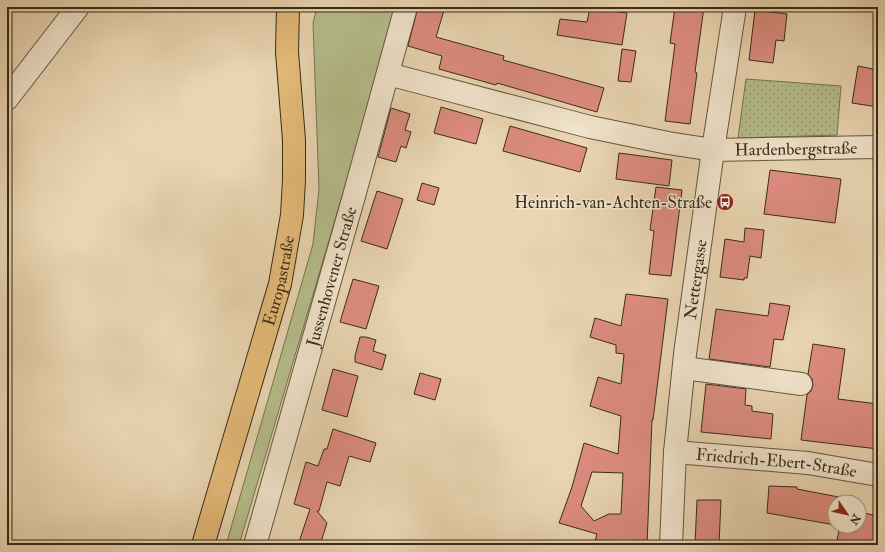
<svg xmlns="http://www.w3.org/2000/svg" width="885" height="552" font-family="'IM FELL Double Pica',serif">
	<defs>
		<pattern id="park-dots" width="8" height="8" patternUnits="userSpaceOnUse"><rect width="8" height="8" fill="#b6bd8c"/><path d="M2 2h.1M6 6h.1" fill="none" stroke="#959a72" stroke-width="1.8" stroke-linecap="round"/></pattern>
	</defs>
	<rect width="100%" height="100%" fill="#e9d5b1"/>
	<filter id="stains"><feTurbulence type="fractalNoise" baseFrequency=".005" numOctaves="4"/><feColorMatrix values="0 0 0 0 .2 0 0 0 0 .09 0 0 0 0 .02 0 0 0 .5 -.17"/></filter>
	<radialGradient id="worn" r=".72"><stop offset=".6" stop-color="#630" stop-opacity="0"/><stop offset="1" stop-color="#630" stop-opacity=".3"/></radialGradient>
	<path fill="#b6bd8c" stroke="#767454" d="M 317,7 L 398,7 L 239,545 L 226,545 L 313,244 L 319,189 L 313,23 Z"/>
	<path fill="url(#park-dots)" stroke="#767454" d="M 746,79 L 841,86 L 837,135 L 738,138 Z"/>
	<g fill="#dd8c80" stroke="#372b1b" fill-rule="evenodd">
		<path d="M 418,7 L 445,7 L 436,37 L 504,56 L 503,60 L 604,88 L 597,112 L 497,83 L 496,85 L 439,69 L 442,56 L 408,46 Z"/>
		<path d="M 675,7 L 704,7 L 695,72 L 697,73 L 690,124 L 665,121 L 675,44 L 670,43 Z"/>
		<path d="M 590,8 L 627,13 L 622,45 L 557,35 L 560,19 L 587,22 Z"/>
		<path d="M 755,10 L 787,14 L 784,41 L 776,40 L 773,63 L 749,60 Z"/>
		<path d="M 622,49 L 636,51 L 631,82 L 618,81 Z"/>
		<path d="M 858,66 L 878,70 L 878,107 L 852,103 Z"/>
		<path d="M 441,107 L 483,119 L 476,144 L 434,133 Z"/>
		<path d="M 391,108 L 410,114 L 405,130 L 411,132 L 406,148 L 401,146 L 396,162 L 378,157 Z"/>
		<path d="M 510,126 L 587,148 L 580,172 L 503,151 Z"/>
		<path d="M 619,153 L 672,160 L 669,186 L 616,179 Z"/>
		<path d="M 770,170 L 841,179 L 835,223 L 764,214 Z"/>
		<path d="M 422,183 L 439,188 L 434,205 L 417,200 Z"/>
		<path d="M 656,187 L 682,190 L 671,276 L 649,274 L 654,231 L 650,230 Z"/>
		<path d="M 377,191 L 403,199 L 387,249 L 361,241 Z"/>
		<path d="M 745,228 L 764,230 L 761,258 L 750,256 L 747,278 L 744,278 L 744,280 L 720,277 L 725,239 L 744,242 Z"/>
		<path d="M 353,279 L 379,286 L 366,329 L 340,322 Z"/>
		<path d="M 626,294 L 668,299 L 653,420 L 652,420 L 647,545 L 594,545 L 597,534 L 559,523 L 572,487 L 584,443 L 618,454 L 621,416 L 590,406 L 598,377 L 621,384 L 624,354 L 616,353 L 616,345 L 590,337 L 595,318 L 621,326 ZM 592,472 L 623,473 L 621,514 L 609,514 L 594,521 L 581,506 Z"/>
		<path d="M 770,303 L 790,306 L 783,340 L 774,339 L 770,367 L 709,359 L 716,309 L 768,316 Z"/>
		<path d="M 360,337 L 366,337 L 376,340 L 373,351 L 386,355 L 382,370 L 355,362 L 355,356 Z"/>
		<path d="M 813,344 L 845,349 L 838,399 L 878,404 L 878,449 L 801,440 L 807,395 L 811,391 L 813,385 L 812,379 L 808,374 Z"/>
		<path d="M 333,369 L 358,376 L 347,417 L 322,410 Z"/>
		<path d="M 420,373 L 441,379 L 435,400 L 414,394 Z"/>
		<path d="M 706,384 L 746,389 L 745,405 L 752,406 L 752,411 L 773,414 L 771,439 L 701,432 Z"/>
		<path d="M 333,429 L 376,443 L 370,462 L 349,456 L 340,486 L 327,482 L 319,511 L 317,511 L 327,523 L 320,545 L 298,545 L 310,509 L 294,504 L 306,462 L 318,466 L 324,449 L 327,449 Z"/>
		<path d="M 769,486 L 797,487 L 797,489 L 849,499 L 848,502 L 835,502 L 835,525 L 767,513 Z"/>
		<path d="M 697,500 L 721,500 L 719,545 L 695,545 Z"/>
		<path d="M 859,512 L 878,516 L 878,545 L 836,545 L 840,526 L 839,526 L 859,526 Z"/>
	</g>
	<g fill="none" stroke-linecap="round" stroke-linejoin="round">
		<defs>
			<g id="minor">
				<path id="s1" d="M 388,74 L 590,127 L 668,143 L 713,150 L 878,147"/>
				<path d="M 7,99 L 78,7"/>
				<path d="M 684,368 L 801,384"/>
				<path id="s2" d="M 675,452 L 808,463 L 878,475"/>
				<path id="s3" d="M 255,545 L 354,196 L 406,7"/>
				<path id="s4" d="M 671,545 L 675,452 L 685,354 L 713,150 L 735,7"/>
			</g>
			<g id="major">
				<path id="s5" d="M 203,545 L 280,284 L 292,215 L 294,180 L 294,140 L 287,52 L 288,7"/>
			</g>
		</defs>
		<use href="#minor" stroke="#645640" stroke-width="24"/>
		<use href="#major" stroke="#372b1b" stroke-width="24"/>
		<use href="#minor" stroke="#f1e4cc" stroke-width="22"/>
		<use href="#major" stroke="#e4ba78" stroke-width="22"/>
	</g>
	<defs>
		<symbol id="bus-disc" viewBox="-11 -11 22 22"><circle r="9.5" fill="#8f2418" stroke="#f1e4cc"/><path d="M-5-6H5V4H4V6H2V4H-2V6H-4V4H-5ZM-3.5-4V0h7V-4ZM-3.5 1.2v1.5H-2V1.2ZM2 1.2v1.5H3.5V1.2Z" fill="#fff"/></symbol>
	</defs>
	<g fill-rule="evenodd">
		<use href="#bus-disc" x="715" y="192" width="20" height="20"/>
	</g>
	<g text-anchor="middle" stroke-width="3" stroke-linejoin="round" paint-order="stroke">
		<g font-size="17" fill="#372b1b" stroke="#f1e4cc">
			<text dy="6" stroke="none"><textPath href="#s1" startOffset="417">Hardenbergstraße</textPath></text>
			<text dy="6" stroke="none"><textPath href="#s3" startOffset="279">Jussenhovener Straße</textPath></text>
			<text dy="6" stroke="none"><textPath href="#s5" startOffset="275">Europastraße</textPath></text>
			<text dy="6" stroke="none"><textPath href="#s4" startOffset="267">Nettergasse</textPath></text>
			<text dy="6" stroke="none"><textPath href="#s2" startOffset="102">Friedrich-Ebert-Straße</textPath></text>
		</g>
		<g font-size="17" fill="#372b1b" stroke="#f1e4cc" text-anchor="end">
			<text x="712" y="208">Heinrich-van-Achten-Straße</text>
		</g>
	</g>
	<rect width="885" height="552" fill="none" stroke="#e9d5b1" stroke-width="24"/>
	<rect x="8" y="8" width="869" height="536" fill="none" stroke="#372b1b" stroke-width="2"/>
	<rect x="12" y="12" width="861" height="528" fill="none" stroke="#372b1b"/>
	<g transform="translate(847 514) rotate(124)"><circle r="19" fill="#f1e4cc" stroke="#a79a85"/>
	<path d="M0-3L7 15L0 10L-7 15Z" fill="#8f2418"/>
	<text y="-6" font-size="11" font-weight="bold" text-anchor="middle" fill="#372b1b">N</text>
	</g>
	<rect width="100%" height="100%" filter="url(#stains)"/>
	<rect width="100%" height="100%" fill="url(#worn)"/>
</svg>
